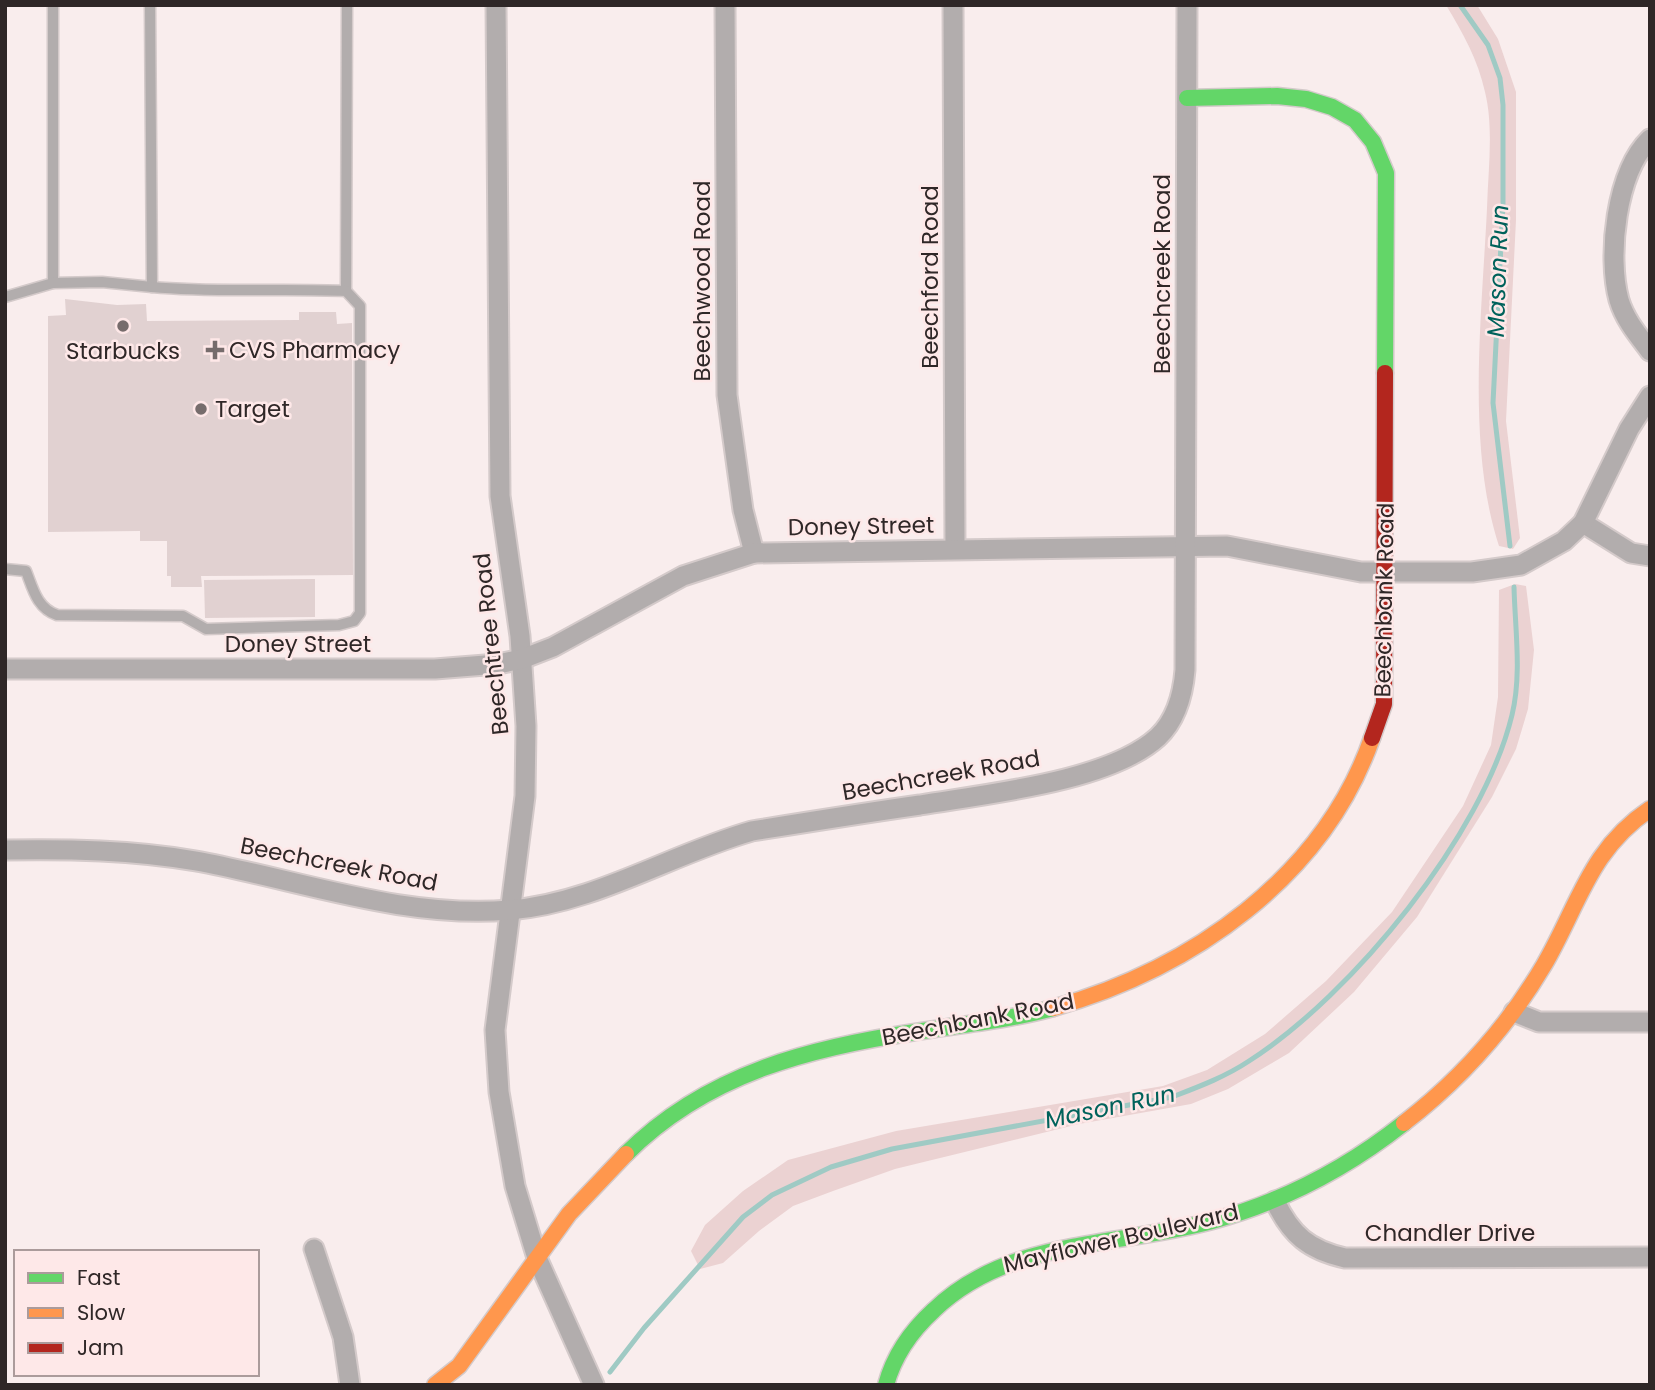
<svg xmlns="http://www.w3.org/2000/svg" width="1655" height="1390" font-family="Poppins,sans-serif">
	<rect width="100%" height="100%" fill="#f9eded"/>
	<g fill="#ebd2d2">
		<path d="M 1446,5 L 1477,5 L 1498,39 L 1516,92 L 1516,220 L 1506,421 L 1520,538 L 1513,549 L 1499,546 C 1466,445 1482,314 1487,208 C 1488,171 1494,128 1485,92 C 1478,60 1463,33 1446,5 Z"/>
		<path d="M 1515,584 L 1526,586 L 1534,650 L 1528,709 L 1516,749 L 1492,797 L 1417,917 L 1354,992 L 1289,1053 L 1228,1089 L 1191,1104 L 1079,1124 L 895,1169 L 833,1191 L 793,1206 L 759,1231 L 723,1263 L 700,1269 L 691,1251 L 705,1225 L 743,1191 L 788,1160 L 896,1131 L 1163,1086 L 1207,1070 L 1265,1034 L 1326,981 L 1392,912 L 1463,806 L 1491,745 L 1498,697 L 1499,590 Z"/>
	</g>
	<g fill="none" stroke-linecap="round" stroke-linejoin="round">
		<g stroke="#9fcac4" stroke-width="5">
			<path d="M 1460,5 L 1488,45 L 1500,78 L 1503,105 L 1503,204 L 1493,403 L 1510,546"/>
			<path d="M 610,1372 L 644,1328 L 743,1217 L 772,1195 L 831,1167 L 892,1149 L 1172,1097 C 1198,1087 1225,1077 1249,1061 C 1352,995 1483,835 1512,715 C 1522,674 1515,629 1514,587"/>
		</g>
	</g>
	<g fill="#e1d1d1">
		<path d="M 65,299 L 117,305 L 146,304 L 147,321 L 299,320 L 299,312 L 336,312 L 337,324 L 352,323 L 353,575 L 201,576 L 202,587 L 171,587 L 171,576 L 167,576 L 167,541 L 140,541 L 140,531 L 48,532 L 48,316 L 66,315 Z"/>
		<path d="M 315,579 L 315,617 L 205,618 L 204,580 Z"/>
	</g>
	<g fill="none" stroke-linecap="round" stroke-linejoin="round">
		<defs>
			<g id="lane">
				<path d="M 53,283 L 53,5"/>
				<path d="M 346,291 L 347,5"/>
				<path d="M 5,297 L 53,283 L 102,282 L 152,287 L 150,5"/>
				<path d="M 5,569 L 26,571 C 33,589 37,608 57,615 L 183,616 L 206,629 L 339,625 L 354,621 L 360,613 L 360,306 L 346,291 C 281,288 216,293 152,287"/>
			</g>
			<g id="street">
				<path d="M 496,5 L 500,496 L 520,636 L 526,726 L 525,796 L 495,1030 L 499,1092 L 515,1186 L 537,1258 L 594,1385"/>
				<path d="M 725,5 L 727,395 L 743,510 L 754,553"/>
				<path d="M 953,5 L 955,548"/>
				<path d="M 1650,139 C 1616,172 1607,256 1619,300 C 1625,320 1638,335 1650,351"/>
				<path d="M 1583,523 L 1631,553 L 1650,556"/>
				<path d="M 5,669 L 435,669 L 498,664 L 522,659 L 553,647 L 683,576 L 754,553 L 1227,546 L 1361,572 L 1472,572 L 1521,565 L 1564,541 L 1583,523 L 1629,429 L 1650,396"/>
				<path d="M 5,850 C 69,849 133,850 196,861 C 300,880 403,919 510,910 C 595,903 671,854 752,831 C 808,822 864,813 920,805 C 985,794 1109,782 1158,737 C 1177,719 1183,694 1185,670 L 1187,5"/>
				<path d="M 1514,1012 L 1539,1022 L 1650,1022"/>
				<path d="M 1275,1201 C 1291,1235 1309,1250 1345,1258 L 1650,1257"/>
				<path d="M 314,1249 L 343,1337 L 350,1385"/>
			</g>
			<g id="fast">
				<path d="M 1187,98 L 1277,96 L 1306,99 L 1332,107 L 1355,120 L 1373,142 L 1386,173 L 1385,373"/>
				<path d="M 626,1154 C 707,1073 812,1047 922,1031 C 965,1024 1010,1020 1053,1008"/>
				<path d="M 886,1385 C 894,1355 911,1331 934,1310 C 1009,1238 1117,1247 1212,1221 C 1282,1202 1347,1168 1404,1123"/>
			</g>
			<g id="slow">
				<path d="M 1053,1008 C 1191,969 1323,878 1372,738"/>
				<path d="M 1404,1123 C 1461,1079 1508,1026 1544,965 C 1579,905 1589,850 1650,809"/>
				<path d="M 435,1385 L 459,1366 L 569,1214 L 626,1154"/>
			</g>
			<path id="jam" d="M 1372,738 L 1384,704 L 1385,373"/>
		</defs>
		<use href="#lane" stroke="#d4caca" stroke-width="13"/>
		<use href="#street" stroke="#d4caca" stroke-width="23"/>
		<use href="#fast" stroke="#d4caca" stroke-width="19"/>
		<use href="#slow" stroke="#d4caca" stroke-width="19"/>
		<use href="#jam" stroke="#d4caca" stroke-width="19"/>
		<use href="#lane" stroke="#b2adad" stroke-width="10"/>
		<use href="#street" stroke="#b2adad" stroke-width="19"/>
		<use href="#fast" stroke="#63d668" stroke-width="16"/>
		<use href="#slow" stroke="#ff974d" stroke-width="16"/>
		<use href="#jam" stroke="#b3261e" stroke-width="16"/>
	</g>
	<g fill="#766c6c" stroke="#fee8e8" stroke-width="2.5">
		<circle cx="123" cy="326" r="7"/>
		<path d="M211.5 339.5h7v7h7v7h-7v7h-7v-7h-7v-7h7z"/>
		<circle cx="201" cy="409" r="7"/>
	</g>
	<g text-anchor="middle" stroke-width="5" stroke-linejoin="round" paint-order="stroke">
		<g font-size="23" fill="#2f2727" stroke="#fee8e8">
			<text transform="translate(1162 274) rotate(-90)" y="8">Beechcreek Road</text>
			<text transform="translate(930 277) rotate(-90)" y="8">Beechford Road</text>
			<text transform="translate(702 281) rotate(-90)" y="8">Beechwood Road</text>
			<text transform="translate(861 526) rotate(-1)" y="8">Doney Street</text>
			<text transform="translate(1384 600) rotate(-89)" y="8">Beechbank Road</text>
			<text x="298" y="652">Doney Street</text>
			<text transform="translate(491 644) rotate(-96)" y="8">Beechtree Road</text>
			<text transform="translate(941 775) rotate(-10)" y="8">Beechcreek Road</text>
			<text transform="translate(339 864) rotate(11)" y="8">Beechcreek Road</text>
			<text transform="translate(978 1019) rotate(-11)" y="8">Beechbank Road</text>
			<text x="1450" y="1241">Chandler Drive</text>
			<text transform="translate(1121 1238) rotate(-13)" y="8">Mayflower Boulevard</text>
		</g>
		<g font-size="23" fill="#2f2727" stroke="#fee8e8" text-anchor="start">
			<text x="229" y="358">CVS Pharmacy</text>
			<text x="123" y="359" text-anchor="middle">Starbucks</text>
			<text x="215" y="417">Target</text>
		</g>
		<g font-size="24" font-style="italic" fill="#00625b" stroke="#fee8e8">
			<text transform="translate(1498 271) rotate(-88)" y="8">Mason Run</text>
			<text transform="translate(1110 1107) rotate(-12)" y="8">Mason Run</text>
		</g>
	</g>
	<rect width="1655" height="1390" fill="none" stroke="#2f2727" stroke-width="14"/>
	<rect x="14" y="1250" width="245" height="126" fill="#fee8e8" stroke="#ab9b9b" stroke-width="2"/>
	<rect x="28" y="1273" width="35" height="10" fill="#63d668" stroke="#ab9b9b" stroke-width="2"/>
	<text x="77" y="1285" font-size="21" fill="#2f2727">Fast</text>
	<rect x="28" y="1308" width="35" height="10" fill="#ff974d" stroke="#ab9b9b" stroke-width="2"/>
	<text x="77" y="1320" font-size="21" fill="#2f2727">Slow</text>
	<rect x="28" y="1343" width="35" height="10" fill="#b3261e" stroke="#ab9b9b" stroke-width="2"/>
	<text x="77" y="1355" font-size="21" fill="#2f2727">Jam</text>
</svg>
